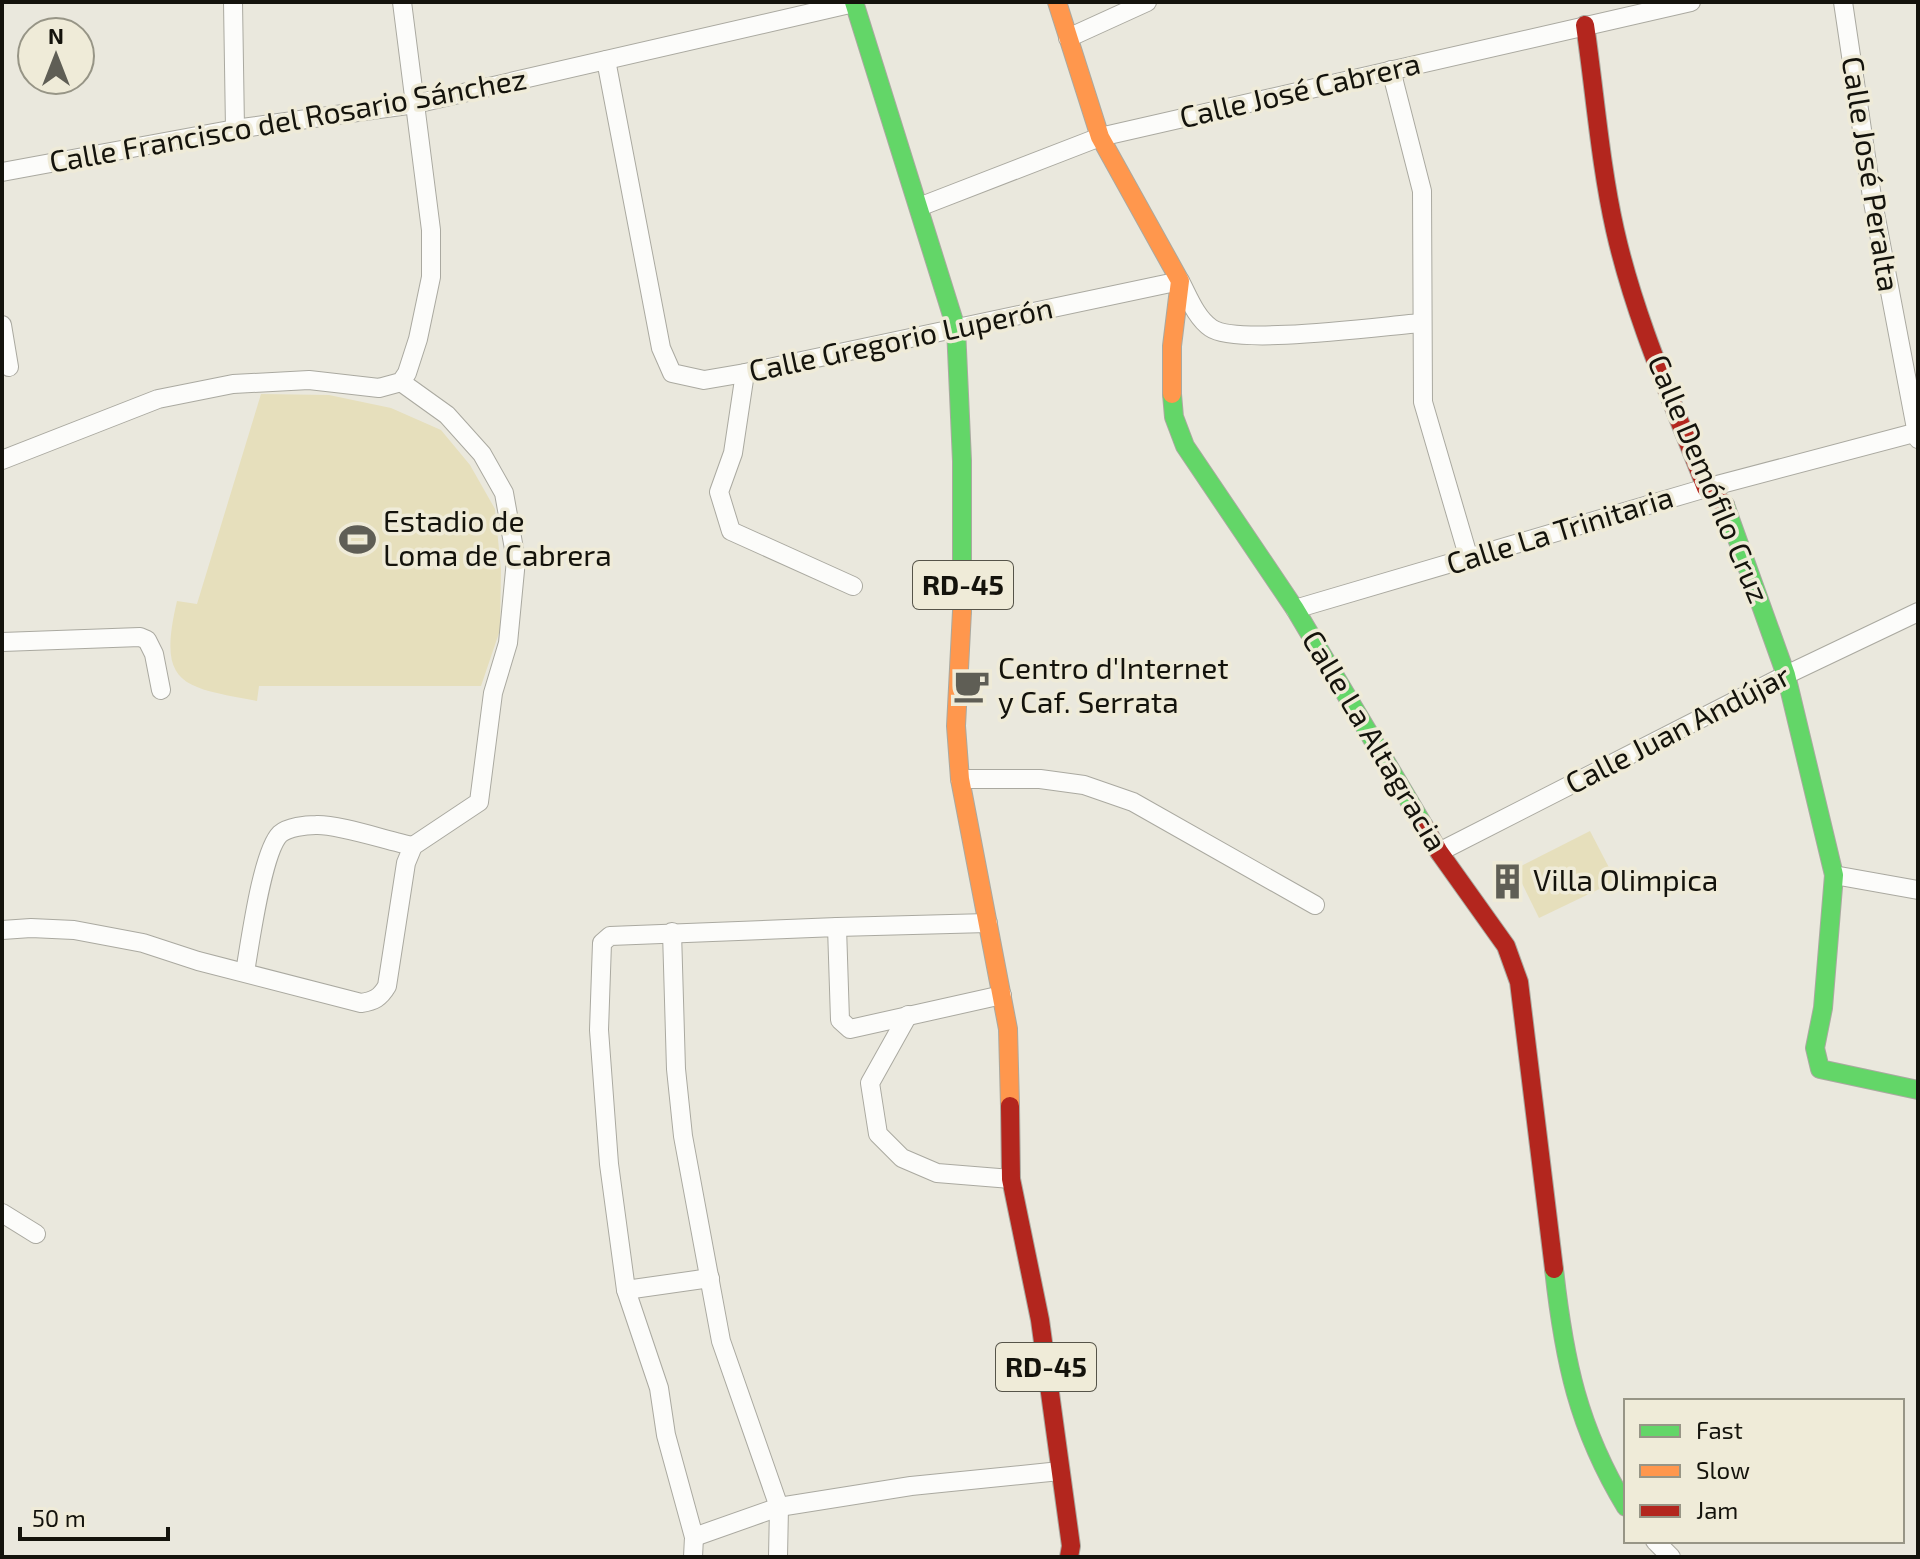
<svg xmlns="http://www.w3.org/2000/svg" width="1920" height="1559" font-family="'Exo 2',sans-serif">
	<rect width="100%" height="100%" fill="#eae8dd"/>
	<g fill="#e6dfbc">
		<path d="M 261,394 L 329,395 L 391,408 L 441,430 L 470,465 L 495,509 L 501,570 L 500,630 L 481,686 L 259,686 L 257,701 C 182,687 157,686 177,601 L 197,604 Z"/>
		<path d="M 1590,831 L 1616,881 L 1539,918 L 1515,869 Z"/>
	</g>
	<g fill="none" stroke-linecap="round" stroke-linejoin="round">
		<defs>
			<g id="street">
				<path d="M 233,2 L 235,129"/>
				<path d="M 1843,2 L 1872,197 L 1918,439"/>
				<path d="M 1068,38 L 1147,2"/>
				<path d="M 606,60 L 661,348 L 672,373 L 704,380 L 745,373 L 1180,281 C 1188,296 1196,318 1211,328 C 1236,346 1382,326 1421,323"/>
				<path d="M 1391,70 L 1422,191 L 1423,402 L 1469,559"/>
				<path d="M 2,172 L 235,129 L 415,104 L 854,3"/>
				<path d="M 919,207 L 1100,137 L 1691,2"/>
				<path d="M 2,325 L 9,367"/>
				<path d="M 745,373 L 733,453 L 719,492 L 731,531 L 853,586"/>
				<path d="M 2,460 L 158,399 L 233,384 L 309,380 L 379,388 L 401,382 L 407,373 L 418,339 L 431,277 L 431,230 L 402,2"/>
				<path d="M 1295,609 L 1706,488 L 1918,432"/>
				<path d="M 2,642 L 140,637 L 147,640 L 154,654 L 161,690"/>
				<path d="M 960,779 L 1040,779 L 1084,785 L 1133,802 L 1315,905"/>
				<path d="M 1439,852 L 1786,675 L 1918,612"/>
				<path d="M 1834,875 L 1918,890"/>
				<path d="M 837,927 L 988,923"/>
				<path d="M 2,930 L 31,928 L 74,930 L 143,943 L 198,961 L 361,1003 C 374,1001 380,998 387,986 L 406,863 L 413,846 L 479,802 L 493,693 L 508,643 L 516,560 L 504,493 L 482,454 L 447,415 L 401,382"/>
				<path d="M 672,932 L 676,1069 L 683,1136 L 721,1341 L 779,1507 L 778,1557"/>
				<path d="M 245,972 C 250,944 262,852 280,834 C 288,827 306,825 316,825 C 338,824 388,841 413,846"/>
				<path d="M 908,1015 L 870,1083 L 878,1134 L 902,1158 L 937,1173 L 1011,1179"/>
				<path d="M 2,1213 L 36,1234"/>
				<path d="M 626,1290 L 710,1278"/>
				<path d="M 694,1537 L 779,1507 L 911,1486 L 1060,1471"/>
				<path d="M 1655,1541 L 1671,1557"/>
				<path d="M 693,1557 L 694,1537 L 666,1435 L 659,1388 L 626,1290 L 609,1164 L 599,1030 L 602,943 L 610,936 L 837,927 L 840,1020 L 850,1029 L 1002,995"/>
			</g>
			<g id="fast">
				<path d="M 854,2 L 956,328 L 962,461 L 962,611"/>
				<path d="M 1172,394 L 1174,417 L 1185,446 L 1295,609 L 1424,826"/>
				<path d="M 1725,505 L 1786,675 L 1834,875 L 1823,1008 L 1815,1048 L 1820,1069 L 1918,1090"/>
				<path d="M 1554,1269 C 1564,1360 1578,1428 1626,1507"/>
			</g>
			<g id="slow">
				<path d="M 1057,2 L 1100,137 L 1180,281 L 1172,346 L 1172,394"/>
				<path d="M 962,611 L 956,726 L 960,779 L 1008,1029 L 1010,1106"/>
			</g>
			<g id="jam">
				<path d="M 1585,25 C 1595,93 1600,163 1615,230 C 1635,319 1673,403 1706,488 L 1725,505"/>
				<path d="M 1424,826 L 1439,852 L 1506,946 L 1519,982 L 1554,1269"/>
				<path d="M 1010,1106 L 1011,1179 L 1040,1320 L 1071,1546 L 1069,1557"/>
			</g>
		</defs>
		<use href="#street" stroke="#aaa9a0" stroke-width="20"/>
		<use href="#fast" stroke="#aaa9a0" stroke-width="20"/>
		<use href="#slow" stroke="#aaa9a0" stroke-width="20"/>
		<use href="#jam" stroke="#aaa9a0" stroke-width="20"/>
		<use href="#street" stroke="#fcfcfa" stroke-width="18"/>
		<use href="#fast" stroke="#63d668" stroke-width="18"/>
		<use href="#slow" stroke="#ff974d" stroke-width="18"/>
		<use href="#jam" stroke="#b3261e" stroke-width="18"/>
	</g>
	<defs>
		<symbol id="stadium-bare" viewBox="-9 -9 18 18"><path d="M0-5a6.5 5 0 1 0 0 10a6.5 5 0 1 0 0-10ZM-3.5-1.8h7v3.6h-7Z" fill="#5f5e55" stroke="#efebd8" stroke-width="2.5" paint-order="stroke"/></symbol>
		<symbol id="cafe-bare" viewBox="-9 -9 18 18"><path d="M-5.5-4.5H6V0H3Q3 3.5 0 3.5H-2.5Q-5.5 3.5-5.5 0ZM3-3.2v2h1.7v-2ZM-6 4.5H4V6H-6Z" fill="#5f5e55" stroke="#efebd8" stroke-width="2.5" paint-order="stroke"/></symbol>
		<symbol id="building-bare" viewBox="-9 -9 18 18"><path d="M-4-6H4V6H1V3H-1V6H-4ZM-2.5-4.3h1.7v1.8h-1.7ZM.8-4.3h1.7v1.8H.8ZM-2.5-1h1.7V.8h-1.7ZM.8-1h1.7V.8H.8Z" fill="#5f5e55" stroke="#efebd8" stroke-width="2.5" paint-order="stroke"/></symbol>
	</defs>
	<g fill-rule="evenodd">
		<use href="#stadium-bare" x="332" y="514" width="51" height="51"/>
		<use href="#cafe-bare" x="946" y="660" width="51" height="51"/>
		<use href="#building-bare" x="1482" y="856" width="51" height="51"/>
	</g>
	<g text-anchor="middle" stroke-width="7" stroke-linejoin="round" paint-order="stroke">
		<g fill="#efebd8" stroke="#565449" stroke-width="2">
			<rect x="913" y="561" width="100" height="48" rx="6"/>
			<rect x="996" y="1343" width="100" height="48" rx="6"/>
		</g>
		<g font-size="28" font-weight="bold" fill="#14130c">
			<text x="963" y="595">RD-45</text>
			<text x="1046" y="1377">RD-45</text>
		</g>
		<g font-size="30" fill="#14130c" stroke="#efebd8">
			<text transform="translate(1300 91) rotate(-13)" y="10">Calle José Cabrera</text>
			<text transform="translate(288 121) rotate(-10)" y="10">Calle Francisco del Rosario Sánchez</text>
			<text transform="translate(1870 174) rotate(81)" y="10">Calle José Peralta</text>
			<text transform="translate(901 340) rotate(-12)" y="10">Calle Gregorio Luperón</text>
			<text transform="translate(1708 479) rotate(67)" y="10">Calle Demófilo Cruz</text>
			<text transform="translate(1560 531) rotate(-17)" y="10">Calle La Trinitaria</text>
			<text transform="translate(1678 730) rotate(-27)" y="10">Calle Juan Andújar</text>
			<text transform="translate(1374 741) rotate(59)" y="10">Calle La Altagracia</text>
		</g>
		<g font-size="30" fill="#14130c" stroke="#efebd8" text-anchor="start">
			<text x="383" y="532">Estadio de<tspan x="383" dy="34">Loma de Cabrera</tspan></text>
			<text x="998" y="679">Centro d'Internet<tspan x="998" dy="34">y Caf. Serrata</tspan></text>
			<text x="1533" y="891">Villa Olimpica</text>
		</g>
	</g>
	<rect width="1920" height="1559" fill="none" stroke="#14130c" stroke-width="8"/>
	<rect x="1624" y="1399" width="280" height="144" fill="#efebd8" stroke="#979586" stroke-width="2"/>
	<rect x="1640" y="1425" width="40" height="12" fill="#63d668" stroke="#979586" stroke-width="2"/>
	<text x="1696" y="1439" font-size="24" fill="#14130c">Fast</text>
	<rect x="1640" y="1465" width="40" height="12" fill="#ff974d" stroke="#979586" stroke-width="2"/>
	<text x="1696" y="1479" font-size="24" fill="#14130c">Slow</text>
	<rect x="1640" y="1505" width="40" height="12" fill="#b3261e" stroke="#979586" stroke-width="2"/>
	<text x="1696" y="1519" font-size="24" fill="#14130c">Jam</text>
	<g transform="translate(56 56)"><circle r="38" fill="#efebd8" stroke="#979586" stroke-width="2"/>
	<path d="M0-6L14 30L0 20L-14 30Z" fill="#5f5e55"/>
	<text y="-12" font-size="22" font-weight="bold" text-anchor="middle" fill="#14130c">N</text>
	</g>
	<path d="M20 1527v12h148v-12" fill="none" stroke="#14130c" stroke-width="4"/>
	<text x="32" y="1527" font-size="24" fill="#14130c" stroke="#efebd8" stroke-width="6" paint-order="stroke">50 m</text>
</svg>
